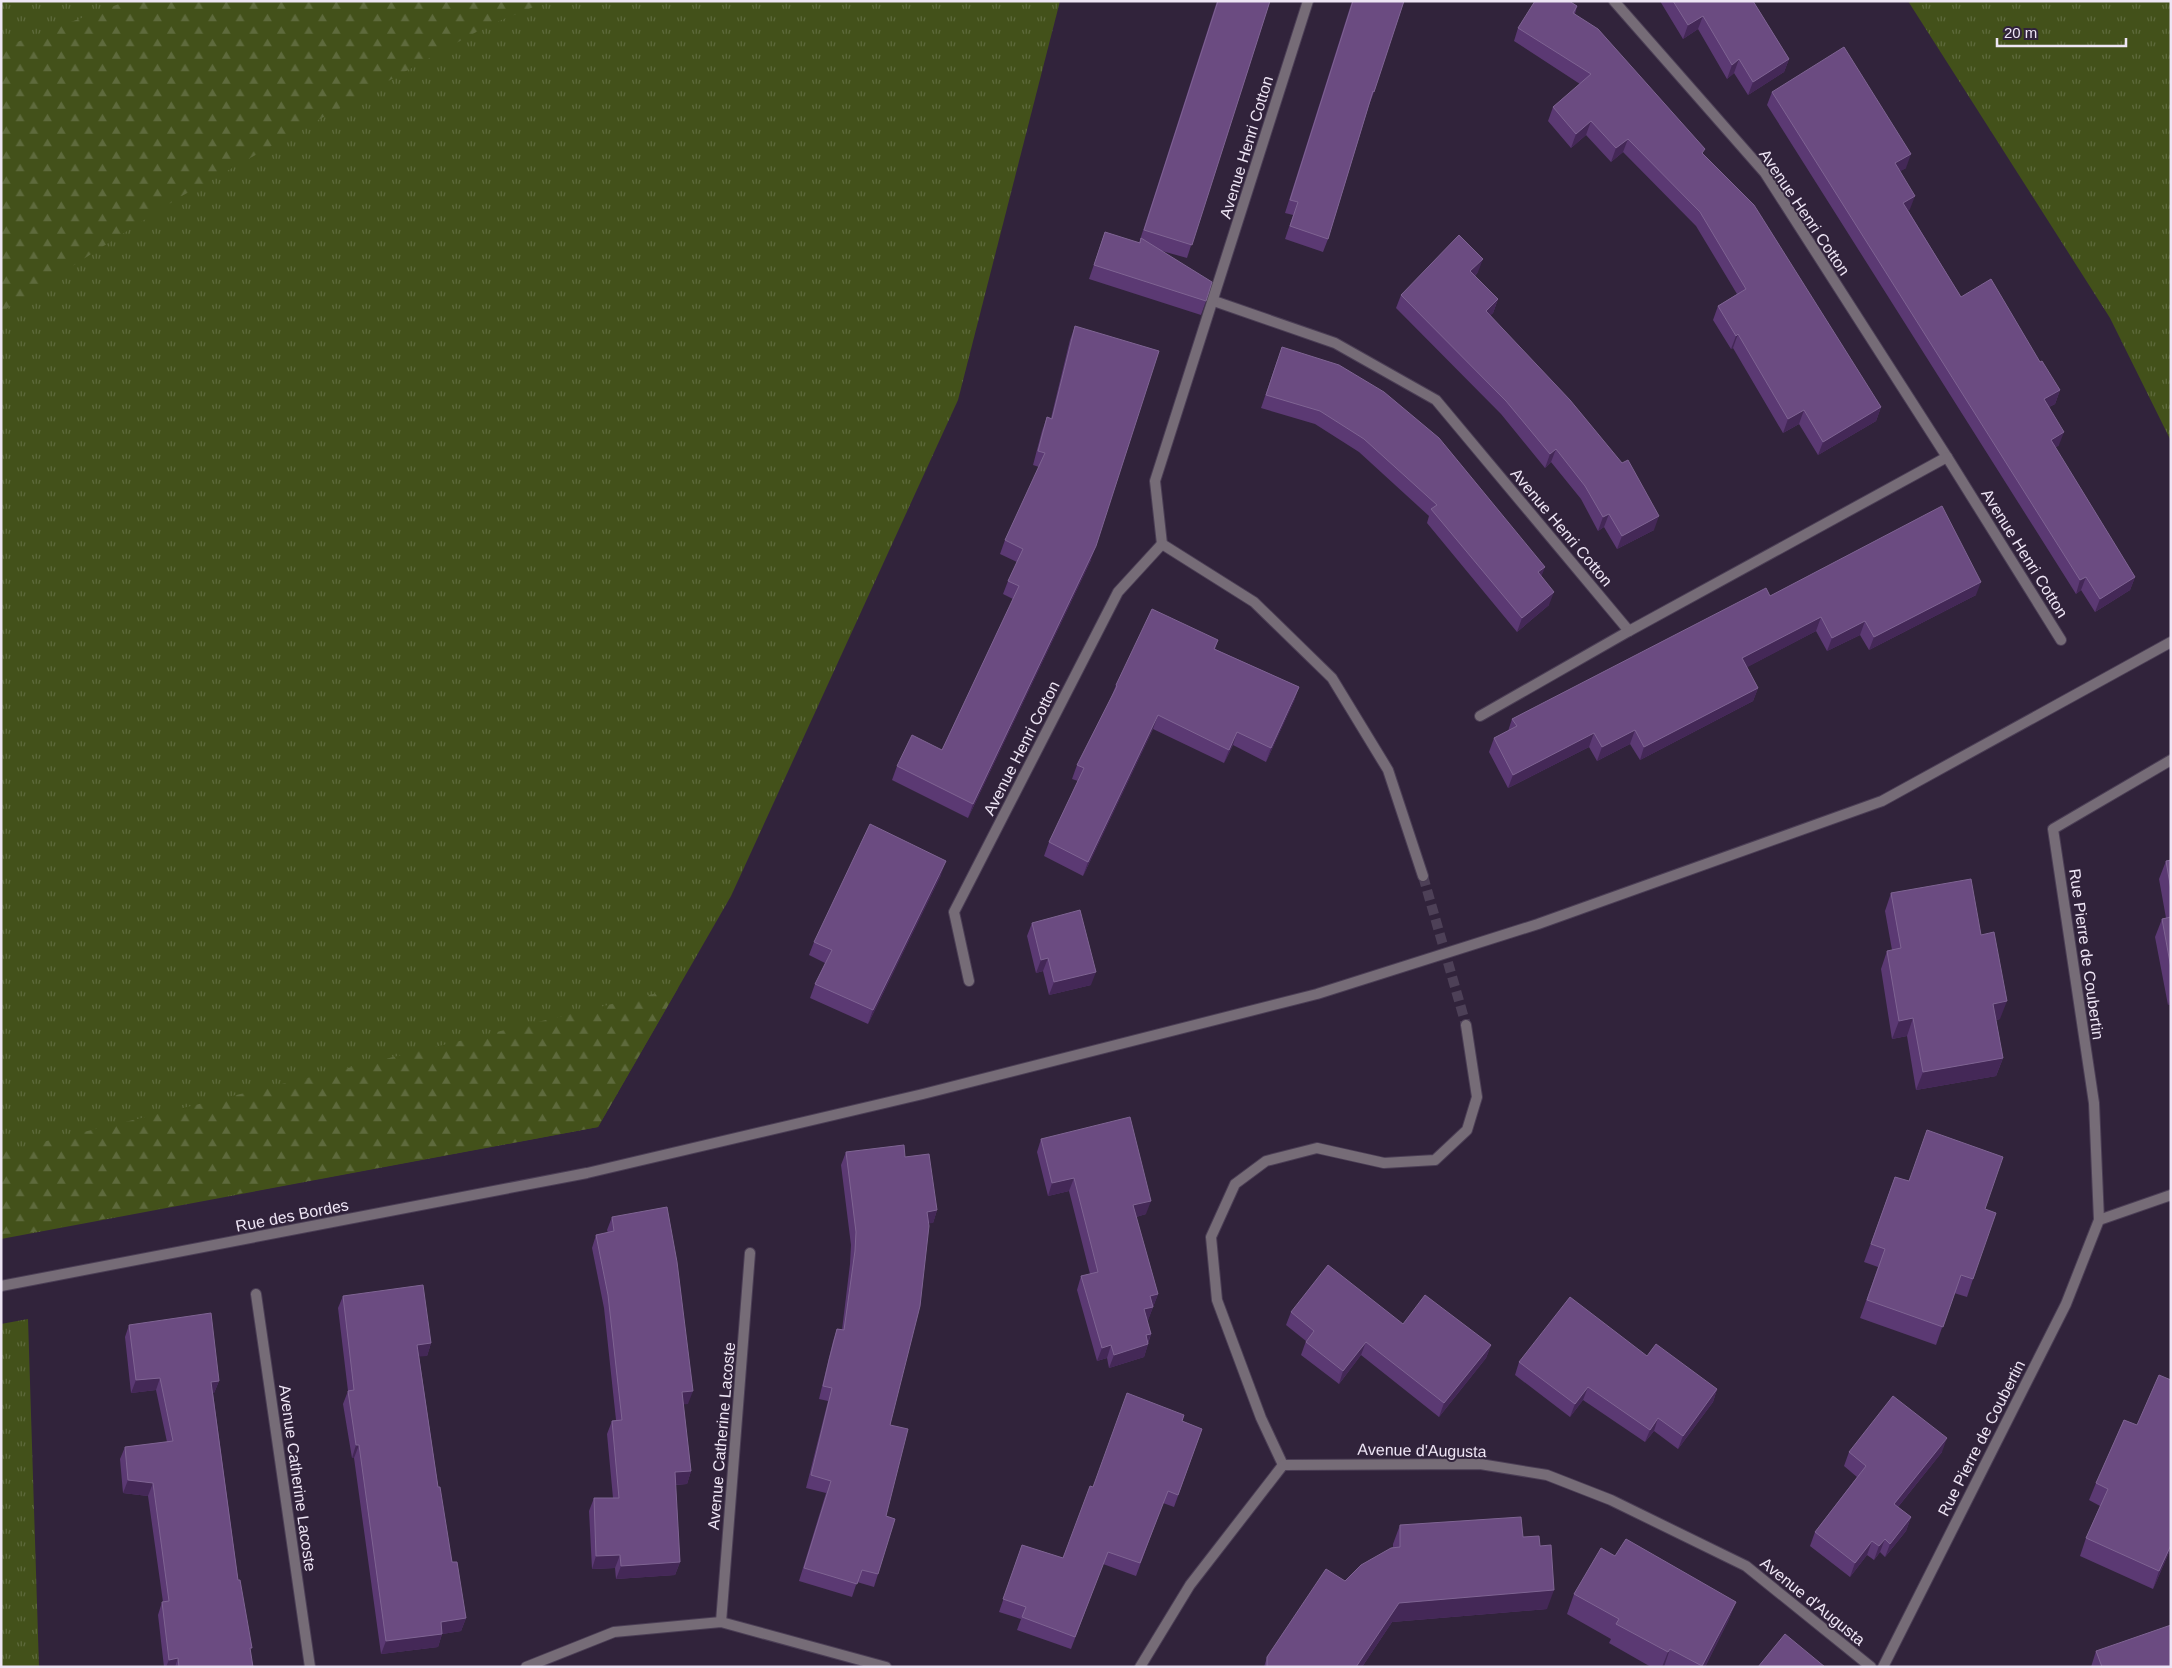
<svg xmlns="http://www.w3.org/2000/svg" width="2172" height="1668" font-family="Arial,sans-serif">
	<defs>
		<pattern id="grass-tufts" width="24" height="20" patternUnits="userSpaceOnUse" patternTransform="scale(1.25)"><rect width="24" height="20" fill="#43511a"/><path d="M3 7l-1-3M5 7V3M7 7l1-3M15 17l-1-3M17 17v-4M19 17l1-3" fill="none" stroke="#5e6a3c"/></pattern>
		<pattern id="forest-firs" width="22" height="20" patternUnits="userSpaceOnUse" patternTransform="scale(1.25)"><rect width="22" height="20" fill="#43511a"/><path d="M5 1l3.5 6h-7zM16 11l3.5 6h-7z" fill="#5e6a3c"/></pattern>
	</defs>
	<rect width="100%" height="100%" fill="#31233b"/>
	<g fill="url(#grass-tufts)">
		<path d="M 1,1 L 1060,1 L 958,400 L 731,896 L 598,1127 L 1,1239 Z"/>
		<path d="M 1908,1 L 2171,1 L 2171,441 L 2110,318 Z"/>
		<path d="M 28,1319 L 39,1667 L 1,1667 L 1,1324 Z"/>
	</g>
	<g fill="url(#forest-firs)">
		<path d="M 127,1 L 548,1 L 487,26 L 180,197 L 1,312 L 1,48 Z"/>
		<path d="M 678,988 L 598,1127 L 1,1238 L 1,1152 Z"/>
	</g>
	<g fill="none" stroke-linecap="round" stroke-linejoin="round">
		<path stroke="#4d4057" stroke-width="10" stroke-dasharray="10 5" stroke-linecap="butt" d="M 1423,876 L 1466,1025"/>
		<defs>
			<g id="minor">
				<path d="M 1214,301 L 1335,343 L 1436,400 L 1629,631 L 1947,457 L 1765,173 L 1614,1"/>
				<path d="M 1947,457 L 2061,640"/>
				<path d="M 1162,544 L 1155,481 L 1308,1"/>
				<path d="M 1480,716 L 1629,631"/>
				<path d="M 969,981 L 954,912 L 1118,592 L 1162,544 L 1254,602 L 1332,678 L 1388,770 L 1423,876"/>
				<path d="M 2099,1220 L 2171,1195"/>
				<path d="M 256,1294 L 310,1667"/>
				<path d="M 1283,1465 L 1261,1418 L 1217,1300 L 1211,1237 L 1235,1184 L 1266,1161 L 1317,1148 L 1384,1163 L 1435,1160 L 1467,1130 L 1477,1097 L 1466,1025"/>
				<path d="M 721,1622 L 750,1253"/>
				<path d="M 526,1667 L 614,1632 L 721,1622 L 886,1667"/>
				<path d="M 1140,1667 L 1190,1585 L 1283,1465 L 1480,1464 L 1547,1475 L 1611,1500 L 1746,1566 L 1871,1667"/>
				<path d="M 1883,1667 L 2066,1304 L 2099,1220 L 2094,1103 L 2053,829 L 2171,760"/>
			</g>
			<path id="tertiary" d="M 1,1286 L 587,1173 L 923,1094 L 1317,994 L 1538,924 L 1882,801 L 2171,642"/>
		</defs>
		<use href="#minor" stroke="#4b3e55" stroke-width="12"/>
		<use href="#tertiary" stroke="#4b3e55" stroke-width="12"/>
		<use href="#minor" stroke="#766c77" stroke-width="10"/>
		<use href="#tertiary" stroke="#766c77" stroke-width="10"/>
	</g>
	<g fill="#5b3973">
		<path d="M 1217,1 L 1270,1 L 1187,258 L 1162,251 L 1206,301 L 1201,315 L 1089,279 L 1105,232 L 1139,243 Z"/>
		<path d="M 1352,1 L 1404,1 L 1374,92 L 1369,105 L 1328,239 L 1323,252 L 1285,239 L 1293,215 L 1285,213 Z"/>
		<path d="M 1660,1 L 1753,1 L 1789,59 L 1784,72 L 1748,95 L 1734,73 L 1727,79 L 1698,29 L 1683,39 Z"/>
		<path d="M 1577,6 L 1575,14 L 1703,154 L 1881,407 L 1876,421 L 1818,455 L 1799,424 L 1783,433 L 1733,348 L 1731,349 L 1713,320 L 1718,306 L 1737,294 L 1696,226 L 1623,152 L 1611,162 L 1586,135 L 1571,148 L 1548,121 L 1553,107 L 1580,84 L 1514,41 L 1518,28 Z"/>
		<path d="M 1772,92 L 1906,168 L 1900,171 L 1910,209 L 1908,210 L 1961,297 L 2040,362 L 2060,390 L 2055,404 L 2049,407 L 2059,445 L 2055,448 L 2135,577 L 2130,590 L 2095,612 L 2081,590 L 2076,594 L 1767,105 Z"/>
		<path d="M 1478,272 L 1475,276 L 1498,299 L 1493,313 L 1490,315 L 1654,530 L 1617,549 L 1604,527 L 1598,531 L 1581,499 L 1551,462 L 1545,468 L 1501,414 L 1396,308 L 1401,295 Z"/>
		<path d="M 1075,326 L 1091,560 L 968,818 L 892,780 L 897,766 L 942,750 L 1013,599 L 1003,594 L 1008,581 L 1017,562 L 1000,554 L 1005,540 L 1039,467 L 1033,465 L 1042,431 L 1047,417 L 1051,418 L 1070,340 Z"/>
		<path d="M 1277,361 L 1541,576 L 1549,605 L 1517,632 L 1427,523 L 1429,516 L 1359,452 L 1315,424 L 1261,408 Z"/>
		<path d="M 1976,595 L 1869,650 L 1860,635 L 1827,651 L 1816,631 L 1747,667 L 1758,688 L 1753,701 L 1640,760 L 1630,744 L 1597,761 L 1589,747 L 1508,788 L 1489,752 L 1494,738 L 1508,731 L 1512,719 L 1770,596 Z"/>
		<path d="M 1218,640 L 1215,649 L 1299,687 L 1294,701 L 1266,762 L 1233,745 L 1224,763 L 1153,729 L 1083,876 L 1044,856 L 1049,842 L 1078,781 L 1072,779 L 1077,765 L 1111,698 L 1116,685 Z"/>
		<path d="M 2171,860 L 2171,1004 L 2168,1005 L 2155,937 L 2162,919 L 2166,918 L 2159,879 L 2166,861 Z"/>
		<path d="M 941,875 L 868,1024 L 810,998 L 815,984 L 825,963 L 809,955 L 814,942 Z"/>
		<path d="M 1891,893 L 1981,935 L 2000,1019 L 1996,1020 L 2003,1058 L 1996,1076 L 1916,1090 L 1907,1036 L 1892,1039 L 1881,969 L 1887,951 L 1892,950 L 1885,911 Z"/>
		<path d="M 1032,923 L 1091,985 L 1049,995 L 1043,971 L 1036,973 L 1027,936 Z"/>
		<path d="M 1041,1139 L 1146,1214 L 1136,1217 L 1158,1294 L 1148,1320 L 1147,1320 L 1151,1334 L 1144,1357 L 1109,1368 L 1107,1358 L 1097,1361 L 1077,1290 L 1081,1276 L 1090,1274 L 1069,1191 L 1048,1196 L 1037,1152 Z"/>
		<path d="M 846,1152 L 905,1157 L 937,1210 L 933,1223 L 928,1223 L 890,1425 L 886,1516 L 878,1574 L 874,1587 L 857,1582 L 852,1597 L 799,1581 L 826,1493 L 806,1488 L 828,1401 L 819,1399 L 833,1341 L 837,1329 L 842,1330 L 850,1264 L 851,1245 L 841,1165 Z"/>
		<path d="M 1895,1177 L 1985,1209 L 1973,1279 L 1967,1297 L 1954,1293 L 1936,1345 L 1860,1318 L 1878,1267 L 1864,1262 Z"/>
		<path d="M 612,1217 L 688,1404 L 683,1404 L 691,1471 L 687,1484 L 675,1485 L 680,1562 L 675,1575 L 616,1579 L 615,1568 L 592,1569 L 589,1511 L 594,1498 L 613,1498 L 607,1434 L 612,1421 L 616,1420 L 604,1308 L 592,1248 L 596,1235 L 608,1233 L 607,1230 Z"/>
		<path d="M 343,1296 L 431,1343 L 427,1356 L 419,1356 L 438,1487 L 452,1562 L 466,1618 L 461,1631 L 442,1634 L 438,1647 L 381,1654 L 354,1458 L 352,1458 L 343,1404 L 348,1391 L 338,1308 Z"/>
		<path d="M 1291,1312 L 1403,1324 L 1491,1345 L 1486,1358 L 1439,1417 L 1361,1355 L 1339,1384 L 1301,1355 L 1306,1341 L 1286,1325 Z"/>
		<path d="M 129,1325 L 219,1381 L 214,1393 L 213,1393 L 238,1580 L 253,1667 L 164,1667 L 158,1615 L 162,1602 L 163,1602 L 148,1496 L 123,1493 L 120,1459 L 125,1447 L 167,1442 L 156,1390 L 131,1393 L 125,1337 Z"/>
		<path d="M 1647,1356 L 1717,1389 L 1713,1402 L 1678,1449 L 1654,1431 L 1645,1442 L 1583,1400 L 1570,1417 L 1515,1375 L 1519,1362 Z"/>
		<path d="M 2124,1420 L 2171,1548 L 2153,1589 L 2080,1556 L 2086,1538 L 2100,1506 L 2089,1500 L 2096,1483 Z"/>
		<path d="M 1182,1421 L 1202,1429 L 1174,1507 L 1163,1503 L 1136,1576 L 1103,1564 L 1071,1649 L 1017,1630 L 1021,1619 L 999,1612 L 1022,1545 L 1063,1558 L 1093,1487 Z"/>
		<path d="M 1849,1452 L 1942,1452 L 1898,1507 L 1911,1517 L 1906,1531 L 1885,1557 L 1880,1552 L 1874,1560 L 1867,1555 L 1850,1577 L 1810,1546 L 1815,1532 L 1857,1477 L 1844,1466 Z"/>
		<path d="M 1400,1525 L 1523,1537 L 1540,1546 L 1547,1609 L 1392,1622 L 1362,1667 L 1264,1667 L 1267,1657 L 1345,1581 L 1393,1547 L 1393,1544 Z"/>
		<path d="M 1615,1556 L 1736,1602 L 1728,1621 L 1705,1667 L 1651,1667 L 1609,1643 L 1611,1639 L 1567,1614 L 1574,1594 Z"/>
		<path d="M 2096,1651 L 2171,1667 L 2091,1667 Z"/>
	</g>
	<g fill="#442857">
		<path d="M 1703,16 L 1698,29 L 1683,39 L 1688,25 Z"/>
		<path d="M 1739,59 L 1734,73 L 1727,79 L 1732,65 Z"/>
		<path d="M 1789,59 L 1784,72 L 1748,95 L 1753,82 Z"/>
		<path d="M 1591,121 L 1586,135 L 1571,148 L 1576,134 Z"/>
		<path d="M 1628,139 L 1623,152 L 1611,162 L 1616,148 Z"/>
		<path d="M 1911,154 L 1906,168 L 1890,177 L 1895,163 Z"/>
		<path d="M 1915,196 L 1910,209 L 1898,216 L 1903,203 Z"/>
		<path d="M 1483,259 L 1478,272 L 1466,285 L 1470,271 Z"/>
		<path d="M 1498,299 L 1493,313 L 1482,324 L 1486,311 Z"/>
		<path d="M 1738,334 L 1733,348 L 1731,349 L 1736,336 Z"/>
		<path d="M 2060,390 L 2055,404 L 2039,412 L 2044,399 Z"/>
		<path d="M 1881,407 L 1876,421 L 1818,455 L 1823,442 Z"/>
		<path d="M 1804,410 L 1799,424 L 1783,433 L 1788,419 Z"/>
		<path d="M 2064,432 L 2059,445 L 2046,454 L 2051,440 Z"/>
		<path d="M 1556,449 L 1551,462 L 1545,468 L 1550,454 Z"/>
		<path d="M 1609,514 L 1604,527 L 1598,531 L 1603,517 Z"/>
		<path d="M 1659,516 L 1654,530 L 1617,549 L 1622,536 Z"/>
		<path d="M 1096,546 L 1091,560 L 968,818 L 973,804 Z"/>
		<path d="M 1545,567 L 1540,580 L 1538,572 Z"/>
		<path d="M 2086,577 L 2081,590 L 2076,594 L 2080,580 Z"/>
		<path d="M 2135,577 L 2130,590 L 2095,612 L 2100,599 Z"/>
		<path d="M 1981,582 L 1976,595 L 1869,650 L 1874,637 Z"/>
		<path d="M 1554,592 L 1549,605 L 1517,632 L 1522,618 Z"/>
		<path d="M 1821,617 L 1816,631 L 1738,672 L 1742,658 Z"/>
		<path d="M 1865,621 L 1860,635 L 1827,651 L 1832,638 Z"/>
		<path d="M 1299,687 L 1294,701 L 1266,762 L 1271,748 Z"/>
		<path d="M 1758,688 L 1753,701 L 1640,760 L 1644,747 Z"/>
		<path d="M 1158,715 L 1153,729 L 1083,876 L 1088,862 Z"/>
		<path d="M 1635,730 L 1630,744 L 1597,761 L 1602,747 Z"/>
		<path d="M 1237,732 L 1233,745 L 1224,763 L 1229,750 Z"/>
		<path d="M 1594,733 L 1589,747 L 1508,788 L 1513,775 Z"/>
		<path d="M 946,861 L 941,875 L 868,1024 L 873,1010 Z"/>
		<path d="M 1048,958 L 1043,971 L 1036,973 L 1041,960 Z"/>
		<path d="M 1096,972 L 1091,985 L 1049,995 L 1054,982 Z"/>
		<path d="M 2171,997 L 2171,1004 L 2168,1005 Z"/>
		<path d="M 2007,1001 L 2000,1019 L 1987,1022 L 1993,1004 Z"/>
		<path d="M 1913,1018 L 1907,1036 L 1892,1039 L 1899,1021 Z"/>
		<path d="M 2003,1058 L 1996,1076 L 1916,1090 L 1923,1072 Z"/>
		<path d="M 1074,1178 L 1069,1191 L 1048,1196 L 1052,1183 Z"/>
		<path d="M 1151,1201 L 1146,1214 L 1129,1219 L 1133,1205 Z"/>
		<path d="M 937,1210 L 933,1223 L 922,1224 L 927,1212 Z"/>
		<path d="M 1158,1294 L 1148,1320 L 1139,1322 L 1150,1296 Z"/>
		<path d="M 1151,1334 L 1147,1344 L 1148,1344 L 1144,1357 L 1109,1368 L 1114,1355 L 1146,1335 Z"/>
		<path d="M 1366,1342 L 1361,1355 L 1339,1384 L 1343,1371 Z"/>
		<path d="M 431,1343 L 427,1356 L 413,1357 L 417,1345 Z"/>
		<path d="M 1111,1345 L 1107,1358 L 1097,1361 L 1102,1348 Z"/>
		<path d="M 1491,1345 L 1486,1358 L 1439,1417 L 1444,1403 Z"/>
		<path d="M 160,1378 L 156,1390 L 131,1393 L 136,1380 Z"/>
		<path d="M 219,1381 L 214,1393 L 207,1394 L 211,1382 Z"/>
		<path d="M 1588,1387 L 1583,1400 L 1570,1417 L 1575,1404 Z"/>
		<path d="M 1717,1389 L 1713,1402 L 1678,1449 L 1683,1436 Z"/>
		<path d="M 693,1391 L 688,1404 L 677,1405 L 682,1392 Z"/>
		<path d="M 1658,1418 L 1654,1431 L 1645,1442 L 1650,1430 Z"/>
		<path d="M 1947,1438 L 1942,1452 L 1889,1518 L 1894,1504 Z"/>
		<path d="M 356,1445 L 359,1445 L 354,1458 L 352,1458 Z"/>
		<path d="M 691,1471 L 687,1484 L 670,1485 L 675,1472 Z"/>
		<path d="M 128,1480 L 153,1483 L 148,1496 L 123,1493 Z"/>
		<path d="M 1911,1517 L 1906,1531 L 1885,1557 L 1890,1544 Z"/>
		<path d="M 1885,1539 L 1880,1552 L 1874,1560 L 1879,1546 Z"/>
		<path d="M 1872,1541 L 1867,1555 L 1850,1577 L 1855,1563 Z"/>
		<path d="M 2171,1545 L 2171,1548 L 2153,1589 L 2159,1571 Z"/>
		<path d="M 620,1555 L 615,1568 L 592,1569 L 596,1556 Z"/>
		<path d="M 680,1562 L 675,1575 L 616,1579 L 621,1566 Z"/>
		<path d="M 1554,1590 L 1547,1609 L 1392,1622 L 1362,1667 L 1356,1667 L 1399,1603 Z"/>
		<path d="M 1736,1602 L 1728,1621 L 1705,1667 L 1702,1667 Z"/>
		<path d="M 466,1618 L 461,1631 L 436,1635 L 441,1622 Z"/>
		<path d="M 442,1634 L 438,1647 L 381,1654 L 386,1641 Z"/>
		<path d="M 1670,1649 L 1664,1667 L 1662,1667 L 1668,1652 Z"/>
		<path d="M 178,1658 L 175,1667 L 166,1667 L 169,1660 Z"/>
	</g>
	<g fill="#6b4b81" stroke="#7f6493">
		<path d="M 1218,1 L 1270,1 L 1192,245 L 1144,230 Z"/>
		<path d="M 1353,1 L 1404,1 L 1374,92 L 1373,91 L 1328,239 L 1290,226 L 1298,202 L 1290,200 Z"/>
		<path d="M 1535,1 L 1569,1 L 1577,6 L 1573,13 L 1598,29 L 1705,149 L 1702,153 L 1754,205 L 1881,407 L 1823,442 L 1804,410 L 1788,419 L 1738,334 L 1736,336 L 1718,306 L 1746,289 L 1700,212 L 1628,139 L 1616,148 L 1591,121 L 1576,134 L 1553,107 L 1591,74 L 1518,28 Z"/>
		<path d="M 1673,1 L 1753,1 L 1789,59 L 1753,82 L 1739,59 L 1732,65 L 1703,16 L 1688,25 Z"/>
		<path d="M 1844,47 L 1911,154 L 1895,163 L 1915,196 L 1903,203 L 1961,297 L 1991,279 L 2040,362 L 2042,361 L 2060,390 L 2044,399 L 2064,432 L 2051,440 L 2135,577 L 2100,599 L 2086,577 L 2080,580 L 1772,92 Z"/>
		<path d="M 1105,232 L 1140,243 L 1141,238 L 1212,282 L 1206,301 L 1094,265 Z"/>
		<path d="M 1459,235 L 1483,259 L 1470,271 L 1498,299 L 1486,311 L 1570,400 L 1622,463 L 1628,460 L 1659,516 L 1622,536 L 1609,514 L 1603,517 L 1585,486 L 1556,449 L 1550,454 L 1506,401 L 1401,295 Z"/>
		<path d="M 1075,326 L 1159,351 L 1096,546 L 973,804 L 897,766 L 912,735 L 942,750 L 1019,586 L 1008,581 L 1023,549 L 1005,540 L 1045,453 L 1038,451 L 1047,417 L 1052,419 Z"/>
		<path d="M 1282,347 L 1339,365 L 1384,392 L 1439,438 L 1545,567 L 1538,572 L 1554,592 L 1522,618 L 1431,509 L 1437,505 L 1364,439 L 1320,411 L 1266,395 Z"/>
		<path d="M 1942,506 L 1981,582 L 1874,637 L 1865,621 L 1832,638 L 1821,617 L 1742,658 L 1758,688 L 1644,747 L 1635,730 L 1602,747 L 1594,733 L 1513,775 L 1494,738 L 1517,726 L 1512,719 L 1766,588 L 1770,596 Z"/>
		<path d="M 1152,609 L 1218,640 L 1214,649 L 1299,687 L 1271,748 L 1237,732 L 1229,750 L 1158,715 L 1088,862 L 1049,842 L 1084,768 L 1077,765 L 1117,686 L 1116,685 Z"/>
		<path d="M 870,824 L 946,861 L 873,1010 L 815,984 L 832,950 L 814,942 Z"/>
		<path d="M 2171,860 L 2171,890 L 2166,861 Z"/>
		<path d="M 1971,879 L 1981,935 L 1994,932 L 2007,1001 L 1993,1004 L 2003,1058 L 1923,1072 L 1913,1018 L 1899,1021 L 1887,951 L 1901,948 L 1891,893 Z"/>
		<path d="M 1080,910 L 1096,972 L 1054,982 L 1048,958 L 1041,960 L 1032,923 Z"/>
		<path d="M 2171,917 L 2171,968 L 2162,919 Z"/>
		<path d="M 1130,1117 L 1151,1201 L 1133,1205 L 1158,1294 L 1150,1296 L 1153,1307 L 1144,1309 L 1151,1334 L 1146,1335 L 1148,1344 L 1114,1355 L 1111,1345 L 1102,1348 L 1081,1276 L 1098,1272 L 1074,1178 L 1052,1183 L 1041,1139 Z"/>
		<path d="M 1927,1130 L 2003,1157 L 1985,1209 L 1996,1213 L 1973,1279 L 1961,1275 L 1943,1327 L 1867,1300 L 1885,1249 L 1871,1244 L 1895,1177 L 1909,1181 Z"/>
		<path d="M 904,1145 L 905,1157 L 929,1154 L 937,1210 L 927,1212 L 929,1226 L 920,1306 L 890,1425 L 908,1429 L 886,1516 L 895,1519 L 878,1574 L 862,1570 L 857,1584 L 804,1568 L 831,1481 L 811,1475 L 832,1388 L 823,1386 L 829,1360 L 837,1329 L 844,1330 L 855,1251 L 856,1232 L 846,1152 Z"/>
		<path d="M 667,1207 L 677,1262 L 693,1391 L 682,1392 L 691,1471 L 675,1472 L 680,1562 L 621,1566 L 620,1555 L 596,1556 L 594,1498 L 619,1498 L 612,1421 L 622,1420 L 608,1295 L 596,1235 L 614,1231 L 612,1217 Z"/>
		<path d="M 1328,1265 L 1403,1324 L 1425,1295 L 1491,1345 L 1444,1403 L 1366,1342 L 1343,1371 L 1306,1342 L 1314,1331 L 1291,1312 Z"/>
		<path d="M 423,1285 L 431,1343 L 417,1345 L 438,1487 L 440,1487 L 452,1562 L 457,1562 L 466,1618 L 441,1622 L 442,1634 L 386,1641 L 359,1445 L 356,1445 L 348,1391 L 354,1390 L 343,1296 Z"/>
		<path d="M 1570,1297 L 1647,1356 L 1656,1344 L 1717,1389 L 1683,1436 L 1658,1418 L 1650,1430 L 1588,1387 L 1575,1404 L 1519,1362 Z"/>
		<path d="M 211,1313 L 219,1381 L 211,1382 L 238,1580 L 240,1580 L 252,1648 L 250,1648 L 253,1667 L 179,1667 L 178,1658 L 169,1660 L 162,1602 L 169,1601 L 153,1483 L 128,1480 L 125,1447 L 173,1441 L 160,1378 L 136,1380 L 129,1325 Z"/>
		<path d="M 2159,1375 L 2171,1380 L 2171,1545 L 2159,1571 L 2086,1538 L 2108,1489 L 2096,1483 L 2124,1420 L 2137,1425 Z"/>
		<path d="M 1127,1393 L 1184,1415 L 1182,1421 L 1202,1429 L 1178,1495 L 1168,1491 L 1140,1563 L 1108,1552 L 1075,1637 L 1022,1617 L 1026,1607 L 1003,1599 L 1022,1545 L 1063,1558 L 1090,1486 L 1093,1487 Z"/>
		<path d="M 1893,1396 L 1947,1438 L 1894,1504 L 1911,1517 L 1890,1544 L 1885,1539 L 1879,1546 L 1872,1541 L 1855,1563 L 1815,1532 L 1866,1466 L 1849,1452 Z"/>
		<path d="M 1521,1517 L 1523,1537 L 1539,1536 L 1540,1546 L 1551,1545 L 1554,1590 L 1399,1603 L 1356,1667 L 1267,1667 L 1267,1657 L 1326,1569 L 1345,1581 L 1361,1565 L 1391,1548 L 1400,1547 L 1400,1525 Z"/>
		<path d="M 1626,1539 L 1736,1602 L 1702,1666 L 1670,1649 L 1668,1652 L 1616,1624 L 1619,1619 L 1574,1594 L 1601,1548 L 1615,1556 Z"/>
		<path d="M 2171,1625 L 2171,1667 L 2102,1667 L 2096,1651 Z"/>
		<path d="M 1785,1634 L 1825,1667 L 1758,1667 Z"/>
	</g>
	<g text-anchor="middle" stroke-width="4" stroke-linejoin="round" paint-order="stroke">
		<g font-size="16" fill="#eee5f5" stroke="#31233b">
			<text transform="translate(1246 147) rotate(-73)" y="6">Avenue Henri Cotton</text>
			<text transform="translate(1805 212) rotate(56)" y="6">Avenue Henri Cotton</text>
			<text transform="translate(1562 527) rotate(50)" y="6">Avenue Henri Cotton</text>
			<text transform="translate(2025 553) rotate(58)" y="6">Avenue Henri Cotton</text>
			<text transform="translate(1021 748) rotate(-63)" y="6">Avenue Henri Cotton</text>
			<text transform="translate(2087 954) rotate(82)" y="6">Rue Pierre de Coubertin</text>
			<text transform="translate(292 1215) rotate(-11)" y="6">Rue des Bordes</text>
			<text transform="translate(721 1436) rotate(-85)" y="6">Avenue Catherine Lacoste</text>
			<text transform="translate(1981 1438) rotate(-63)" y="6">Rue Pierre de Coubertin</text>
			<text transform="translate(1422 1450) rotate(1)" y="6">Avenue d'Augusta</text>
			<text transform="translate(298 1478) rotate(82)" y="6">Avenue Catherine Lacoste</text>
			<text transform="translate(1813 1601) rotate(39)" y="6">Avenue d'Augusta</text>
		</g>
	</g>
	<rect width="2172" height="1668" fill="none" stroke="#eee5f5" stroke-width="5"/>
	<path d="M1997 38v8h129v-8" fill="none" stroke="#eee5f5" stroke-width="2.5"/>
	<text x="2004" y="38" font-size="15" fill="#eee5f5" stroke="#31233b" stroke-width="4" paint-order="stroke">20 m</text>
</svg>
